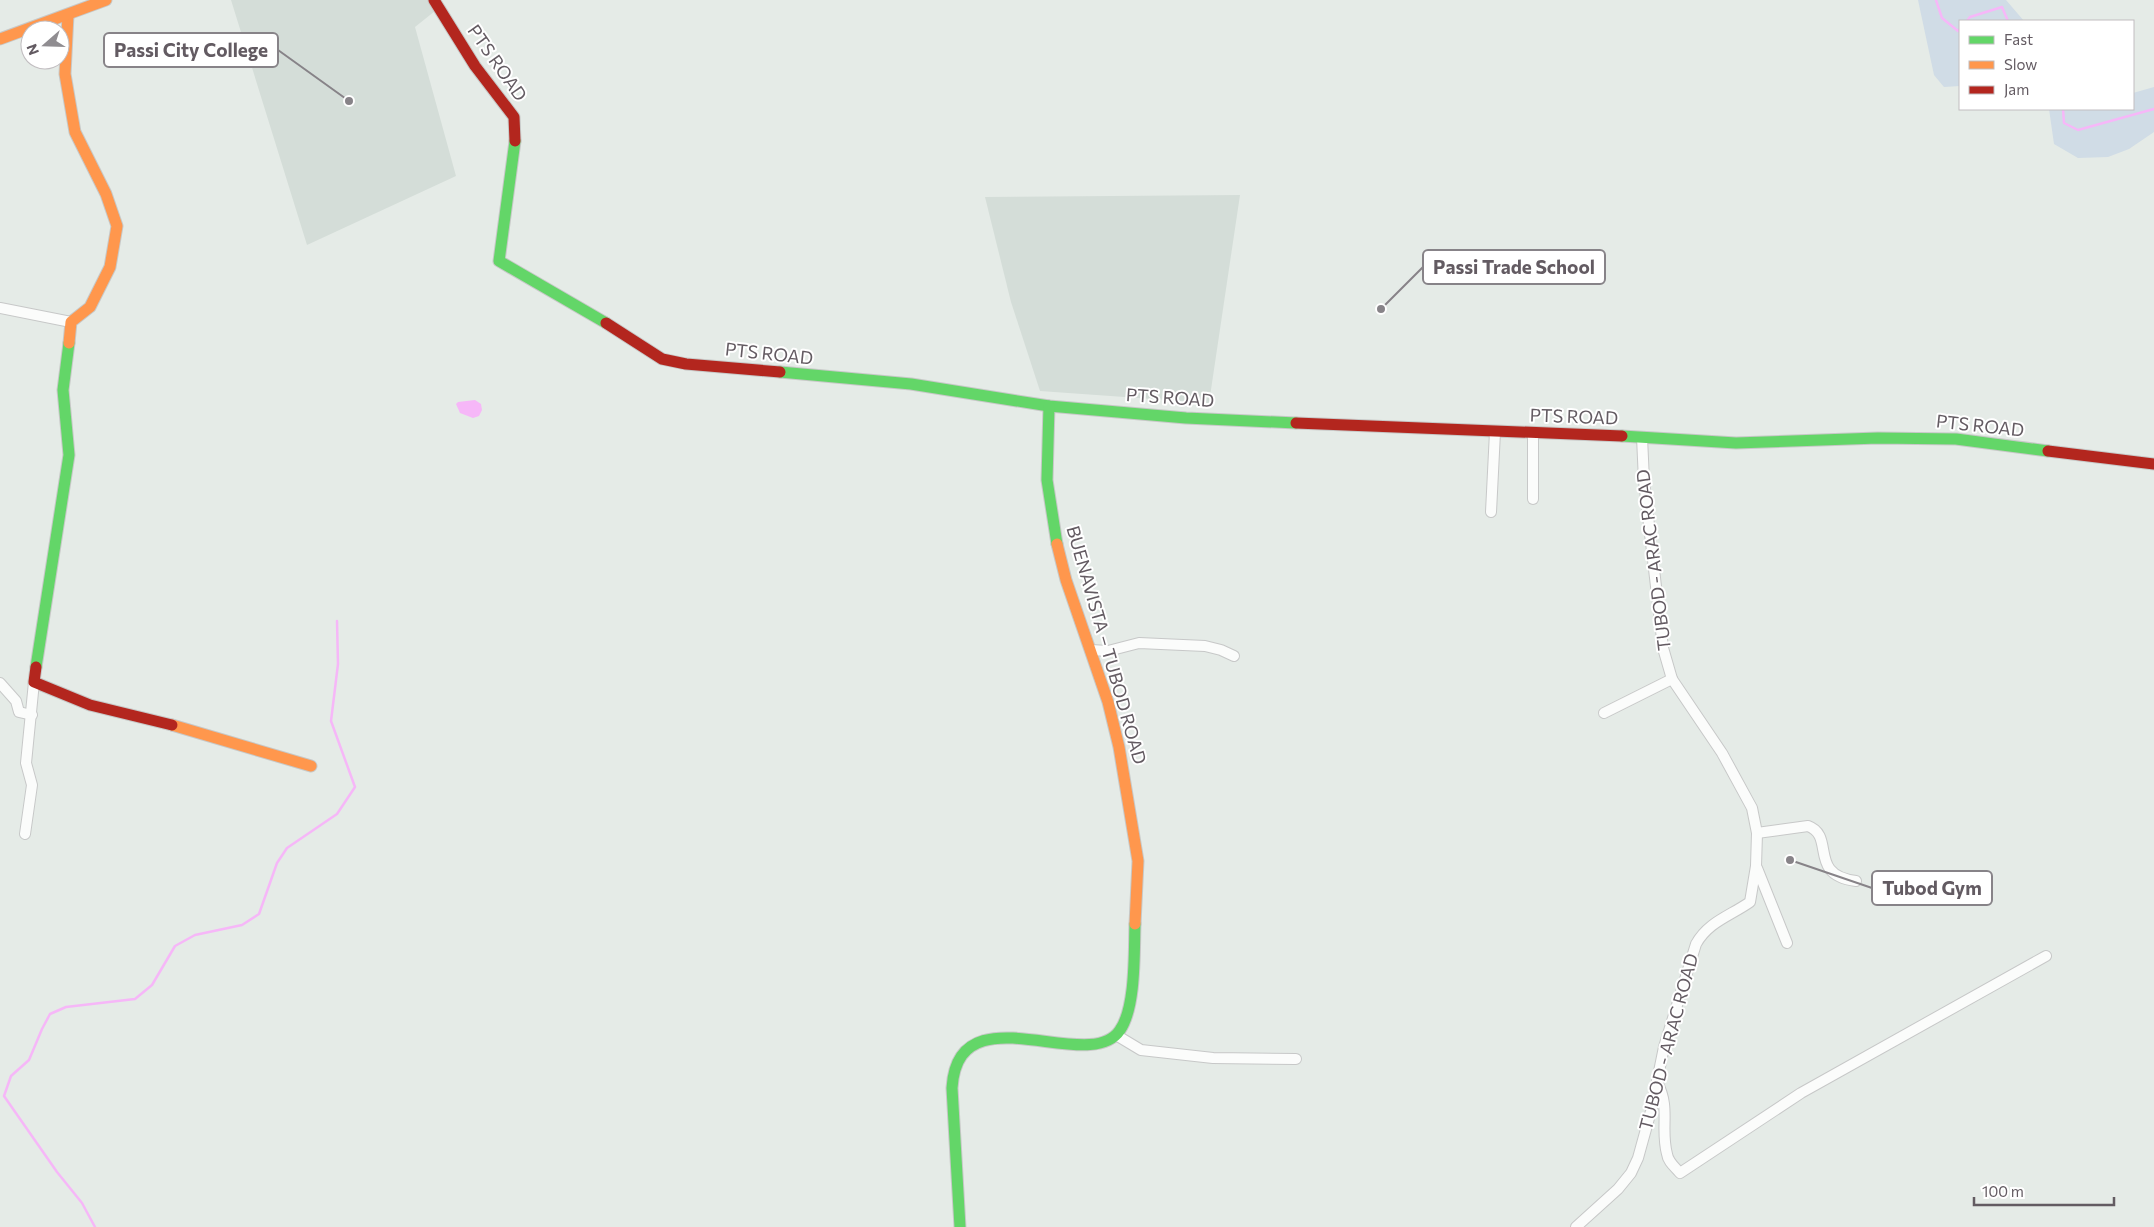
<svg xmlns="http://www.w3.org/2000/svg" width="2154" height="1227" font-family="Commissioner,sans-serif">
	<rect width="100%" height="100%" fill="#e5ebe7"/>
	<g fill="#d4ddd8">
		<path d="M 231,0 L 428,0 L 435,11 L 415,27 L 456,176 L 307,245 Z"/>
		<path d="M 1240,195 L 1209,403 L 1040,391 L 1011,302 L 985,197 Z"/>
	</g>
	<g fill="#d0dce6">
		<path d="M 1918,0 L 2006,0 L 2024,21 L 1960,21 L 1960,86 L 1944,87 L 1934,75 Z"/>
		<path d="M 2154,87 L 2154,132 L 2129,149 L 2108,157 L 2078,158 L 2054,144 L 2049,109 L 2133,109 L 2133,93 Z"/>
	</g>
	<path fill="#f6b7f8" d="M 475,400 L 481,404 L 482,410 L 479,416 L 473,418 L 460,413 L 456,404 L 458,402 Z"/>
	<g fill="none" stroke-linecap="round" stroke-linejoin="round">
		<g stroke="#f6b7f8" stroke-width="2.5">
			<path d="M 1936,0 L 1942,18 L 1958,31 L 1960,29"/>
			<path d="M 1967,21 L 1970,17 L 2002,7 L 2008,21"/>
			<path d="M 2063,109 L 2064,123 L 2078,130 L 2154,109"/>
			<path d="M 95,1227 L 82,1203 L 57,1172 L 4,1096 L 11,1076 L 29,1060 L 42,1029 L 50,1014 L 66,1007 L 135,999 L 152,985 L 175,946 L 195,935 L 242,925 L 259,914 L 277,863 L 287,848 L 337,814 L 355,787 L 331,721 L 338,664 L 337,621"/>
		</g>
		<defs>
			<g id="street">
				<path d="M 0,308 L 71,322"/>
				<path d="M 1533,499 L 1533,433"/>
				<path d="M 1491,512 L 1495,432"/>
				<path d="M 1091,650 L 1108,651 L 1139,643 L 1205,646 L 1221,650 L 1234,656"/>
				<path d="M 0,683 L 16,701 L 19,712 L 32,715"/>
				<path d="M 1604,713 L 1672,679"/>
				<path d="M 1757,833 L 1808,826 C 1836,836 1807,875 1856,881"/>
				<path d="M 25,834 L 32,785 L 26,763 L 34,682"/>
				<path d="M 1757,868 L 1787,943"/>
				<path d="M 1116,1035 L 1141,1050 L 1213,1058 L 1296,1059"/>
				<path d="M 1657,1082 C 1671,1108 1660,1128 1667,1154 C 1668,1162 1675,1167 1680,1173 L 1801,1093 L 2046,956"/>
				<path d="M 1576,1227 L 1618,1189 L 1631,1173 L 1638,1158 L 1651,1111 L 1664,1047 L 1696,944 C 1708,922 1730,916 1750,902 L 1756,866 L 1757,833 L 1752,808 L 1722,753 L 1672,679 L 1663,648 L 1644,481 L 1642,437"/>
			</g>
			<g id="fast">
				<path d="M 515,141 L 499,261 L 606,323"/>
				<path d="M 780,372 L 911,384 L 1049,406 L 1186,418 L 1296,423"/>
				<path d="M 1049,406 L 1047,480 L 1057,544"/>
				<path d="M 1622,436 L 1736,443 L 1878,438 L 1956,439 L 2048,451"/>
				<path d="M 36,667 L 69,455 L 63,390 L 69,343"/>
				<path d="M 960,1227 L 952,1088 C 958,988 1089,1077 1120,1030 C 1136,1007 1134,952 1135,924"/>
			</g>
			<g id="slow">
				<path d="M 68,15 L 65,74 L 75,132 L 106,194 L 117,226 L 110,267 L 90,307 L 71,322 L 69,343"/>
				<path d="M 0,39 L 106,0"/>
				<path d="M 1057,544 L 1066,580 L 1108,702 L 1119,747 L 1138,861 L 1135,924"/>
				<path d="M 172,725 L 311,766"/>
			</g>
			<g id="jam">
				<path d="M 434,0 L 475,66 L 514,117 L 515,141"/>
				<path d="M 606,323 L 662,359 L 686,364 L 780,372"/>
				<path d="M 1296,423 L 1622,436"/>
				<path d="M 2048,451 L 2154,464"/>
				<path d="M 36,667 L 34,682 L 90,705 L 172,725"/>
			</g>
		</defs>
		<use href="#street" stroke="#c7c8c8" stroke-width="12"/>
		<use href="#fast" stroke="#c7c8c7" stroke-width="13"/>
		<use href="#slow" stroke="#c7c8c7" stroke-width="13"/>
		<use href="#jam" stroke="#c7c8c7" stroke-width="13"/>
		<use href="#street" stroke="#fbfcfb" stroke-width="10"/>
		<use href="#fast" stroke="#63d668" stroke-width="11"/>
		<use href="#slow" stroke="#ff974d" stroke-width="11"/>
		<use href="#jam" stroke="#b3261e" stroke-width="11"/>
	</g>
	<g text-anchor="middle" stroke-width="4" stroke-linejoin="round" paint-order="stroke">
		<g font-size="18" fill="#635b62" stroke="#fff">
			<text transform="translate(497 63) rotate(55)" y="6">PTS ROAD</text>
			<text transform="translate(769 354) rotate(6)" y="6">PTS ROAD</text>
			<text transform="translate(1170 398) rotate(4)" y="6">PTS ROAD</text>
			<text transform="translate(1574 417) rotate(2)" y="6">PTS ROAD</text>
			<text transform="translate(1980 426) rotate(6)" y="6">PTS ROAD</text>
			<text transform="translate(1654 560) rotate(-97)" y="6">TUBOD - ARAC ROAD</text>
			<text transform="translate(1106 645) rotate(74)" y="6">BUENAVISTA – TUBOD ROAD</text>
			<text transform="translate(1669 1042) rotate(-75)" y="6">TUBOD - ARAC ROAD</text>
		</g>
	</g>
	<path fill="none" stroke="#878388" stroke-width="2" d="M349 101L278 50M1381 309L1423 267M1790 860L1872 888"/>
	<g fill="#878388" stroke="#fff" stroke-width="2">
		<circle cx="349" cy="101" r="5"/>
		<circle cx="1381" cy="309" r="5"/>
		<circle cx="1790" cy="860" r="5"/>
	</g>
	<g fill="#fff" stroke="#878388" stroke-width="2">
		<rect x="104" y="33" width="174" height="34" rx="5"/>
		<rect x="1423" y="250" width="182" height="34" rx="5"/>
		<rect x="1872" y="871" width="120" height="34" rx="5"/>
	</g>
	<g font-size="19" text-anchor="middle" font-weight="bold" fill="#635b62">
		<text x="191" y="57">Passi City College</text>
		<text x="1514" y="274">Passi Trade School</text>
		<text x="1932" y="895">Tubod Gym</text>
	</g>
	<rect x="1959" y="20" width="175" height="90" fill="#ffffff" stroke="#c1bdc0"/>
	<rect x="1969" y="36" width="25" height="8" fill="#63d668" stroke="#c1bdc0"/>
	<text x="2004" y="45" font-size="15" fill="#635b62">Fast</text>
	<rect x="1969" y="61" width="25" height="8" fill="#ff974d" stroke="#c1bdc0"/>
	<text x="2004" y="70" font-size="15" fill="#635b62">Slow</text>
	<rect x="1969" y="86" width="25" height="8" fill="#b3261e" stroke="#c1bdc0"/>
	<text x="2004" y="95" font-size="15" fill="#635b62">Jam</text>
	<g transform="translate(45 45) rotate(250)"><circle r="24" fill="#ffffff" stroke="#c1bdc0"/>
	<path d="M0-4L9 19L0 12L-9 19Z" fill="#908d91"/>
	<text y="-8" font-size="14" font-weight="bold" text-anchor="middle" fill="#635b62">N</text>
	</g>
	<path d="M1974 1197v8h140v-8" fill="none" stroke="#635b62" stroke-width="2.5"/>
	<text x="1982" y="1197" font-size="15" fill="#635b62" stroke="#ffffff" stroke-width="4" paint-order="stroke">100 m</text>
</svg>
